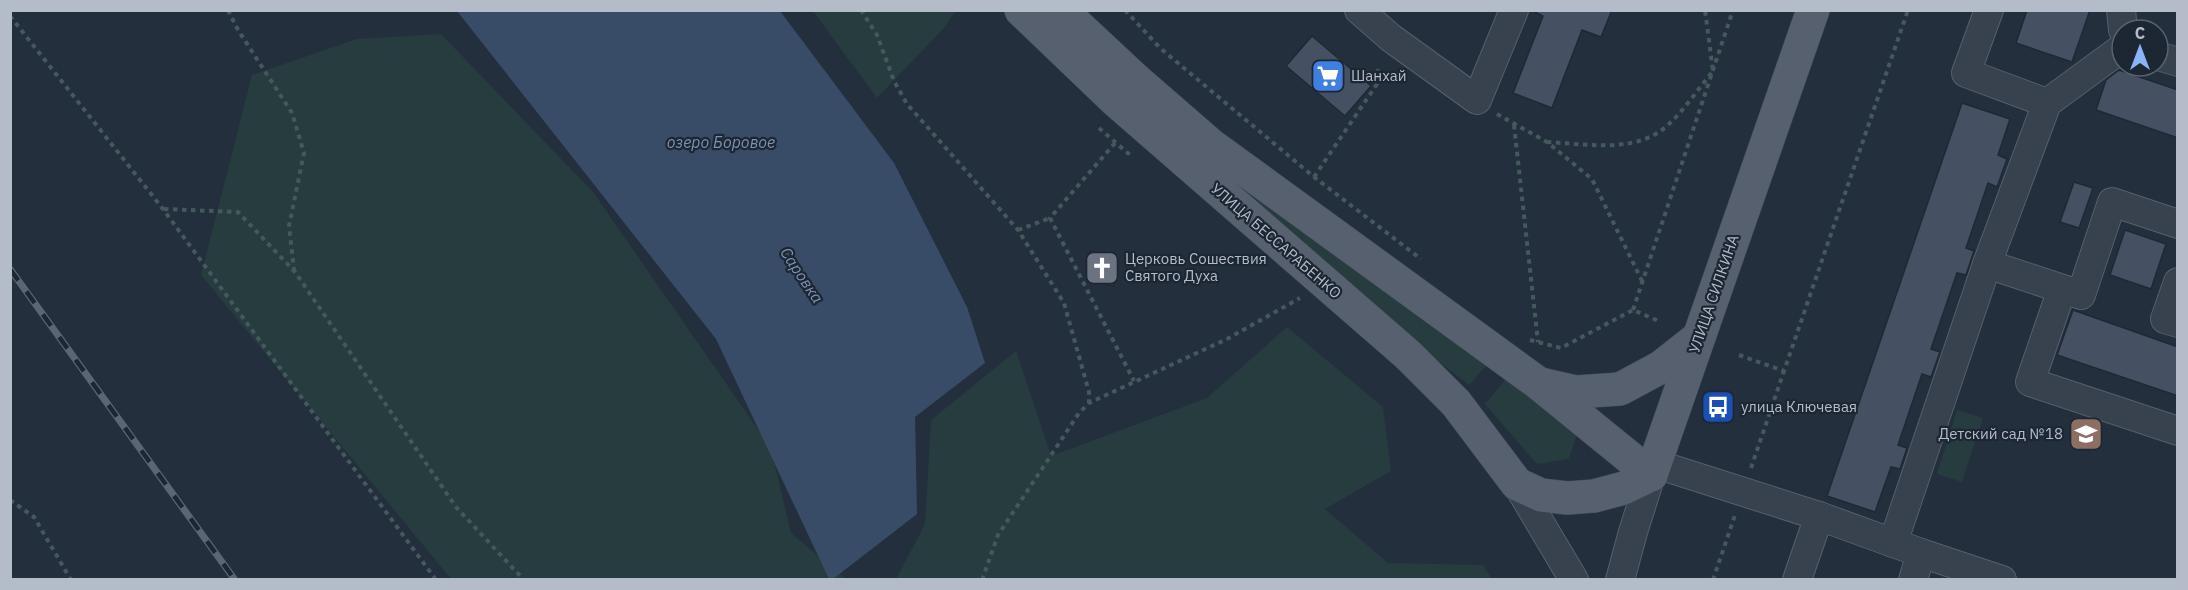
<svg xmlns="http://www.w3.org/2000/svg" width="2188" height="590" font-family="'IBM Plex Sans',sans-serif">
	<rect width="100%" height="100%" fill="#242f3e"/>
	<g fill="#263c3f">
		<path d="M 813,11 L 955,11 L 945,27 L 877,98 Z"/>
		<path d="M 441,34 L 593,192 L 771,448 L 791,533 L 846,579 L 451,579 L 201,275 L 252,75 L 357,39 Z"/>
		<path d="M 1135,93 L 1491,360 L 1469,385 L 1380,316 Z"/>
		<path d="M 1287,327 L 1383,407 L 1391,471 L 1325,509 L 1388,563 L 1483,565 L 1492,579 L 896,579 L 925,524 L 931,420 L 1016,351 L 1051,456 L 1207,398 Z"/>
		<path d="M 1509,375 L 1577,434 L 1569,459 L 1537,464 L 1485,404 Z"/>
		<path d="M 1957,410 L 1983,418 L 1962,482 L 1937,474 Z"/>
	</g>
	<path fill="#394c67" d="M 457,11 L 780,11 L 894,163 L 967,307 L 985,363 L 915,417 L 917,514 L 833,579 L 829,579 L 716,339 Z"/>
	<g fill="#455162" stroke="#1f2835" stroke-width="1.5">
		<path d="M 1535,10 L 1612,10 L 1601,37 L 1582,30 L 1552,108 L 1513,93 L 1543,16 L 1535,12 Z"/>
		<path d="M 2027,10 L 2090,10 L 2072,62 L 2016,43 Z"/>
		<path d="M 1312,36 L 1371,86 L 1345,116 L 1286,66 Z"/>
		<path d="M 2119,70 L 2178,90 L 2178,138 L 2096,110 L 2106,80 Z"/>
		<path d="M 1962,103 L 2010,119 L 1998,155 L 2007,159 L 1997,187 L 1988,183 L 1966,248 L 1974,251 L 1966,275 L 1957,273 L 1931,349 L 1940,352 L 1931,377 L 1922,374 L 1898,445 L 1907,448 L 1900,469 L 1891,467 L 1875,512 L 1827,496 Z"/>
		<path d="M 2074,182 L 2093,188 L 2079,228 L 2060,222 Z"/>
		<path d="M 2125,230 L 2166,244 L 2151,289 L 2110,275 Z"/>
		<path d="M 1090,251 L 1109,255 L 1116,265 L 1113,286 L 1093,280 L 1087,272 Z"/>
		<path d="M 2073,310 L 2178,347 L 2178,396 L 2057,355 Z"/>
	</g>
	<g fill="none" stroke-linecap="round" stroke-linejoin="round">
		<defs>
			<g id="minor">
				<path d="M 1359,10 L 1391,38 L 1477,100 L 1514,10"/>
				<path d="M 1989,10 L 1966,73 L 2047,103"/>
				<path d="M 2121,10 L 2123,30"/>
				<path d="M 2158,56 L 2178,62"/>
				<path d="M 1987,264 L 2081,295 L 2112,202 L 2178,224"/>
				<path d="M 2178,282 L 2165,319 L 2178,323"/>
				<path d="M 2062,289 L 2030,382 L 2178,431"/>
				<path d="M 1656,464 L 1819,516"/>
				<path d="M 1517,484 L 1574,580"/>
				<path d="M 1893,543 L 1987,264 L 2047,103 L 2122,48"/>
				<path d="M 1921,553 L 2002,580"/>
				<path d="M 1620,580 L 1633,532 L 1651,475"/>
				<path d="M 1797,580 L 1819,516 L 1921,553 L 1913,580"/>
			</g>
			<g id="major">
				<path d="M 1021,10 L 1116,101 L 1408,355 L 1456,403 L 1517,484 L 1541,495 L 1567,498 L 1594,496 L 1624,488 L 1651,475"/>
				<path d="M 1061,10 L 1135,79 L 1211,145 L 1538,383 L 1651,475"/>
				<path d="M 1541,384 L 1576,392 L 1620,389 L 1661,367 L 1699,337"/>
				<path d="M 1651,475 L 1813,10"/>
			</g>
		</defs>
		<use href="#minor" stroke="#565f6c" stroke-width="30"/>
		<use href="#major" stroke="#414a57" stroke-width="34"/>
		<g stroke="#44595c" stroke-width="4" stroke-dasharray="4.5 4.5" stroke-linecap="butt">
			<path d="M 228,10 L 238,30 L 292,113 L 304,153 L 289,226 L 294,270"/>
			<path d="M 861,10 L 877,35 L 894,81 L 907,104 L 1018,230 L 1064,303 L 1089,392 L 1089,403"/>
			<path d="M 1125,10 L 1160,48 L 1314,177 L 1421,259"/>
			<path d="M 10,16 L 163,209 L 436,580"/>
			<path d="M 1497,114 L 1547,142 L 1592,179 L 1643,283"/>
			<path d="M 1514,125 L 1538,342"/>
			<path d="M 1099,128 L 1130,155"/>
			<path d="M 1547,142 C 1586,144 1637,154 1668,125 C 1685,109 1699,88 1713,71 L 1705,10"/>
			<path d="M 1115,143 L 1050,218 L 1134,381"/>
			<path d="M 1314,177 L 1377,84 L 1378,69"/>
			<path d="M 164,209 L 238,212 L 295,272 L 456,507 L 524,580"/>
			<path d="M 1018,230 L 1050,218"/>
			<path d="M 1633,310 L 1733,10"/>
			<path d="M 1530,340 L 1561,348 L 1633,310 L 1661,322"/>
			<path d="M 1739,355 L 1784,371 L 1908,10"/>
			<path d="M 1751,468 L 1784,371"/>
			<path d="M 10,500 L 34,517 L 71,580"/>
			<path d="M 982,580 L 998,535 L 1079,413 L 1089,403 L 1227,339 L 1300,298"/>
			<path d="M 1713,580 L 1735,515"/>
		</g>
		<use href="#minor" stroke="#38414e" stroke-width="28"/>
		<use href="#major" stroke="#56606e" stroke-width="33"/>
		<defs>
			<path id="rail" d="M 10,269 L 235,580"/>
		</defs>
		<use href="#rail" stroke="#5a6575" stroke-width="7"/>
		<use href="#rail" stroke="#1d2633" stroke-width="4.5" stroke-dasharray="14" stroke-linecap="butt"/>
	</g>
	<defs>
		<symbol id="supermarket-square" viewBox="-11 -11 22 22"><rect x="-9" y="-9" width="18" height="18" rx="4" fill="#3f7fe0" stroke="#1d2633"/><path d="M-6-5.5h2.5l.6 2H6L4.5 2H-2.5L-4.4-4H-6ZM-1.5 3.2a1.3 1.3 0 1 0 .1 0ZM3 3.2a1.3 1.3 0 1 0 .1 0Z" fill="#fff"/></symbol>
		<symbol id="church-square" viewBox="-11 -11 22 22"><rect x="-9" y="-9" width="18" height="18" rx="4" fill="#6b7280" stroke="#1d2633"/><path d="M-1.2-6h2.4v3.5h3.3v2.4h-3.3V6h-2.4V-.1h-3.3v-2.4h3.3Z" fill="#fff"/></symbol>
		<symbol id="bus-square" viewBox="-11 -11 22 22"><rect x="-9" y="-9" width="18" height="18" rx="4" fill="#1a4fb4" stroke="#1d2633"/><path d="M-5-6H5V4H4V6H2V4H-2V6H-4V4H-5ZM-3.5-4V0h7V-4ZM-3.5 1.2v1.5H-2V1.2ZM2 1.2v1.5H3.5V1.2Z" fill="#fff"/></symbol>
		<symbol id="school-square" viewBox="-11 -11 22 22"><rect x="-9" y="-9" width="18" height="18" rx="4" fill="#8d6e63" stroke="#1d2633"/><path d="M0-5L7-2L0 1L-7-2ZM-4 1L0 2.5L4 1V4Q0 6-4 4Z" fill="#fff"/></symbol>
	</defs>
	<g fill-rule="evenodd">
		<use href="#supermarket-square" x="1309" y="57" width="38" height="38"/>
		<use href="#church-square" x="1083" y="249" width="38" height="38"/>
		<use href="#bus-square" x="1699" y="388" width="38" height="38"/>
		<use href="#school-square" x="2067" y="415" width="38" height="38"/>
	</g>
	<g text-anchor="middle" stroke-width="4.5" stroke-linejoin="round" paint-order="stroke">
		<g font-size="15" fill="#b4bcc9" stroke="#1d2633" text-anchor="start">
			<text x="1351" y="81">Шанхай</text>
			<text x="1125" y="264">Церковь Сошествия<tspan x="1125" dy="17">Святого Духа</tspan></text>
			<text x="1741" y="412">улица Ключевая</text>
			<text x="2063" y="439" text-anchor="end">Детский сад №18</text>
		</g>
		<g font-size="15" fill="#b4bcc9" stroke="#1d2633">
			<text transform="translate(1276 241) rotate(41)" y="5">УЛИЦА БЕССАРАБЕНКО</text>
			<text transform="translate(1714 294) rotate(-71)" y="5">УЛИЦА СИЛКИНА</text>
		</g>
		<g font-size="16" font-style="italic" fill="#7c92b1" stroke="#1d2633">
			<text x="721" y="148">озеро Боровое</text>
			<text transform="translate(802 275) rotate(56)" y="6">Саровка</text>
		</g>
	</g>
	<rect width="2188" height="590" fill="none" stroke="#b4bcc9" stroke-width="24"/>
	<g transform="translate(2140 48)"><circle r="28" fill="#1d2633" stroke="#59626f" stroke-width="1.5"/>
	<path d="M0-4.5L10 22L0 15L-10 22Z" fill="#8ab4f8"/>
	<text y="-9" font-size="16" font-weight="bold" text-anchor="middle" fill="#b4bcc9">С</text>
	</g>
</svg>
